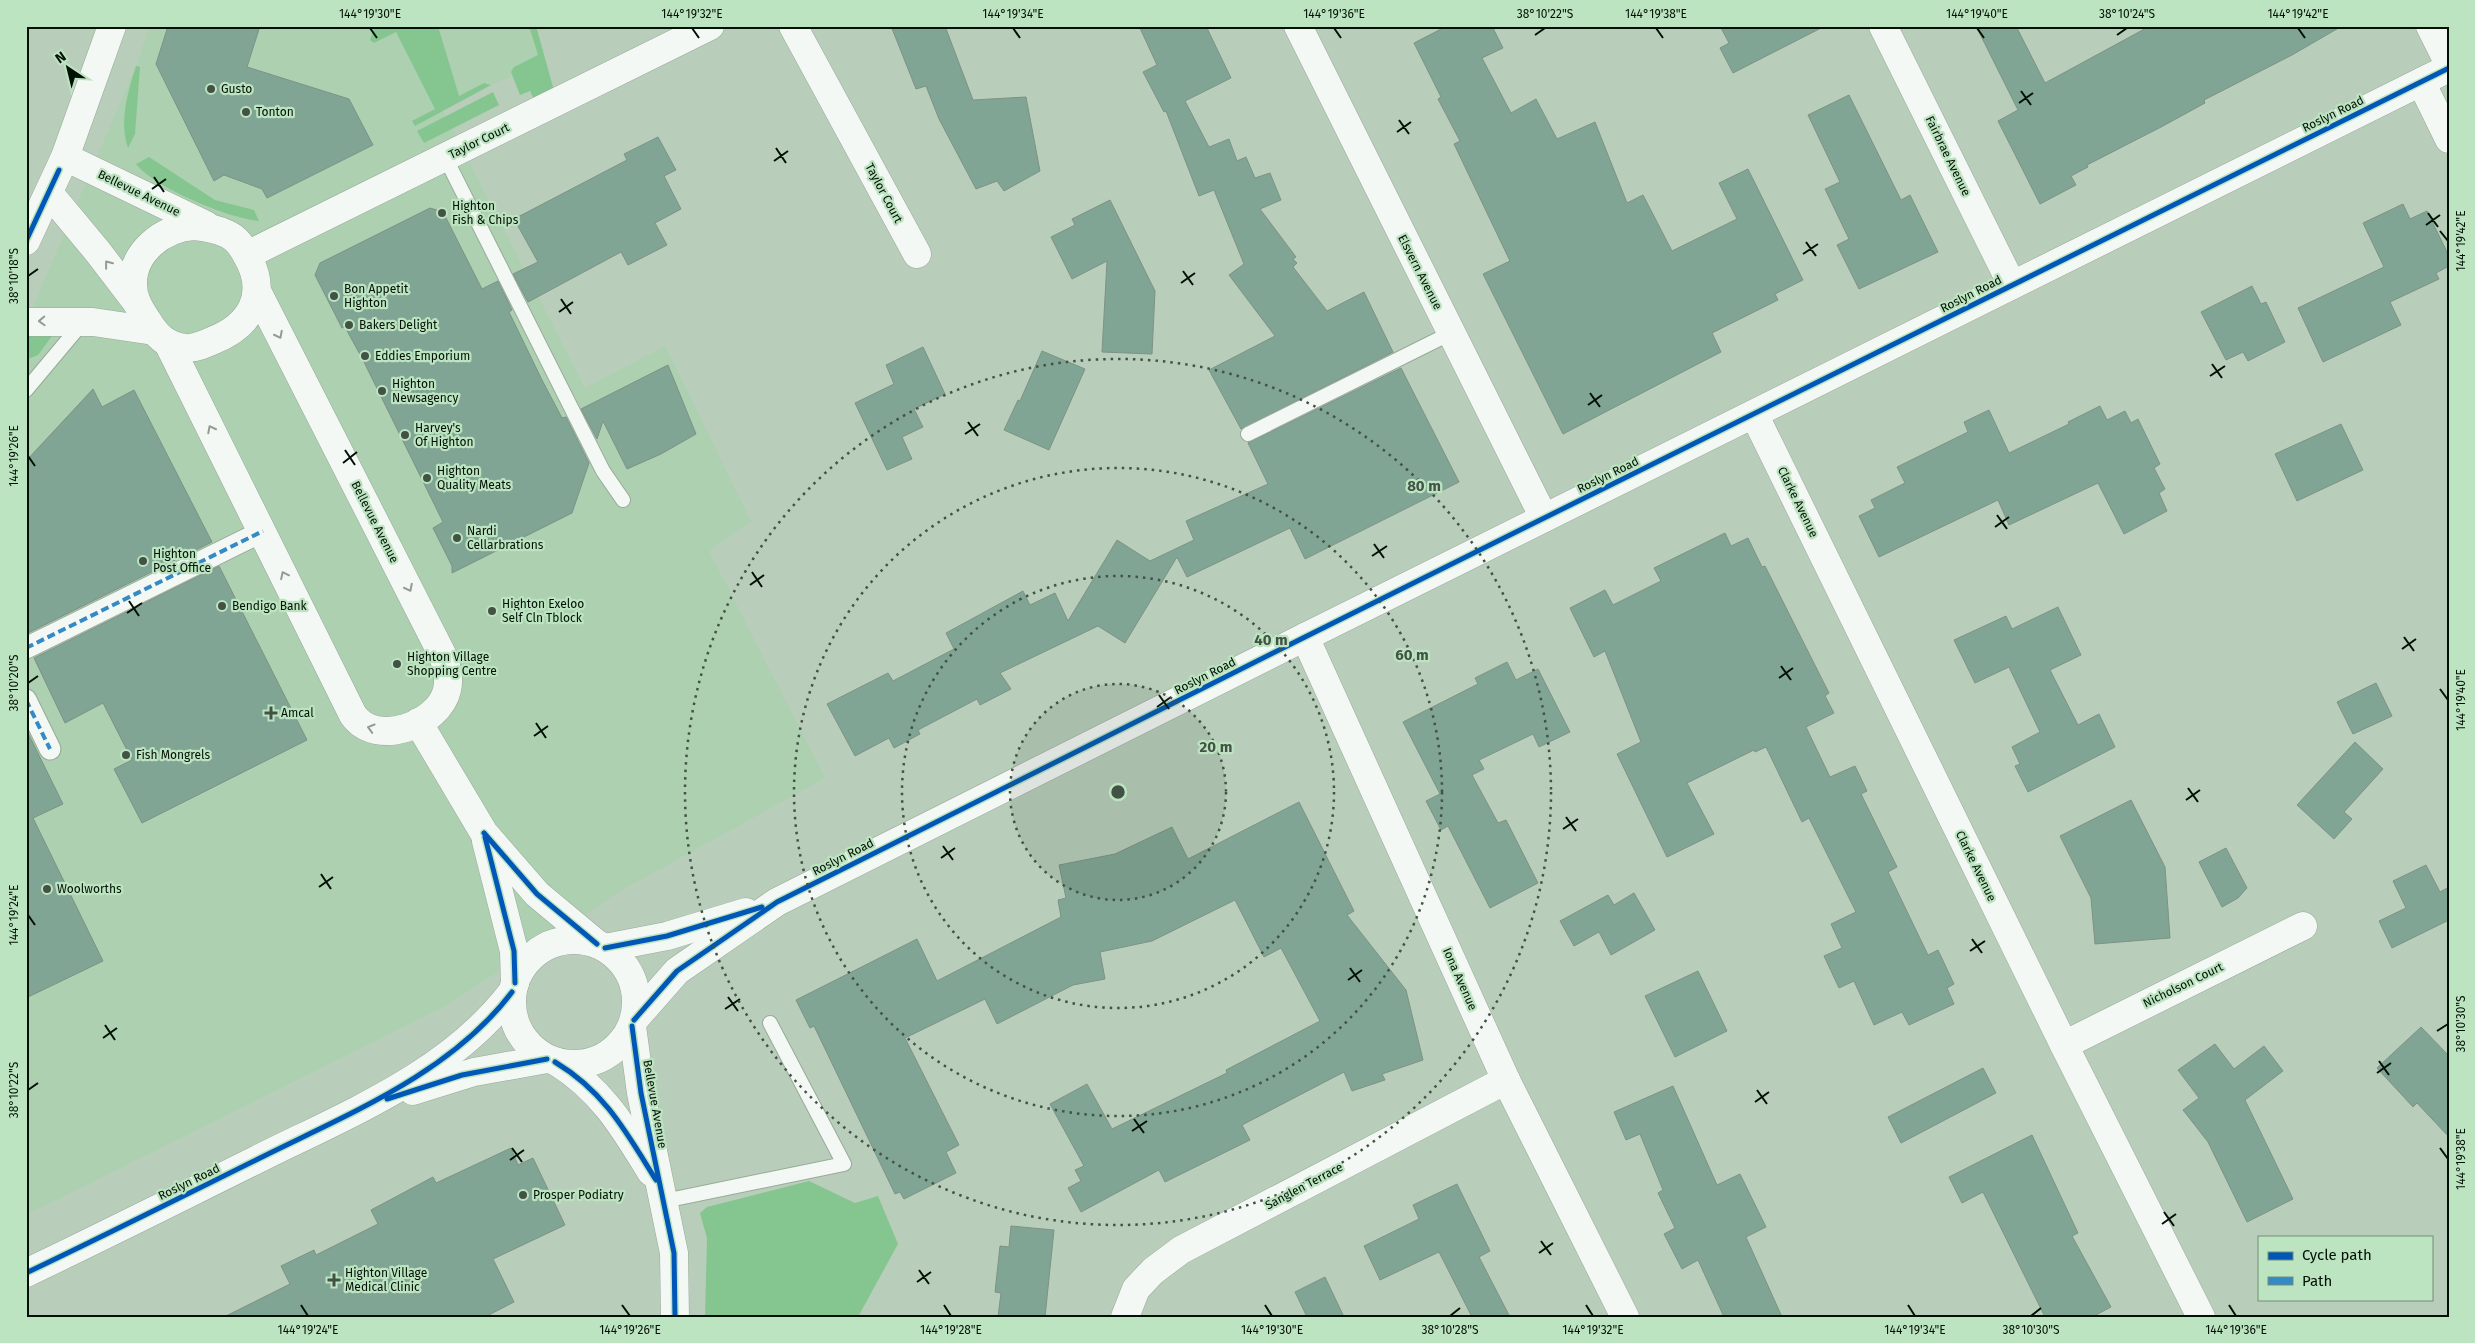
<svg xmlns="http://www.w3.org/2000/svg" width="2475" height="1343" font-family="'Fira Sans',sans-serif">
	<rect width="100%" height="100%" fill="#b8ceba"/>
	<path fill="#acd0b0" d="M 149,26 L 536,26 L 544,52 L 511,72 L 511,76 L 491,85 L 488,83 L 437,113 L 443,111 L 585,388 L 665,346 L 751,521 L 709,551 L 825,778 L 622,890 L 449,1004 L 26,1215 L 26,323 L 138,61 Z"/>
	<g fill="#85c690">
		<path d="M 375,26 L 438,26 L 459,96 L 484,83 L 491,85 L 415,126 L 412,121 L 435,109 L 396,32 L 374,43 L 370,40 Z"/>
		<path d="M 529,26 L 536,26 L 555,94 L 536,103 L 530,91 L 520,95 L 511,72 L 514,67 L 538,55 Z"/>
		<path d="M 136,66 L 140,67 L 135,134 L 128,148 C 119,120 128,92 136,66 Z"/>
		<path d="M 493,92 L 499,105 L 424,143 L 417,131 Z"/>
		<path d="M 149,157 L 215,200 L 254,210 L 259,221 C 228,218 155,188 136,164 Z"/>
		<path d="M 26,334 L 52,336 L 38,355 L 26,360 Z"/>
		<path d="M 809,1181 L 855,1203 L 878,1196 L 898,1244 L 858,1317 L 705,1317 L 707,1238 L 700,1213 L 707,1207 Z"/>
	</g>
	<g fill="#80a594" stroke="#7e9285">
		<path d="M 168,26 L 260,26 L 247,67 L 349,99 L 373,145 L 267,198 L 262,189 L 224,175 L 214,181 L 156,64 Z"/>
		<path d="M 891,26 L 945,26 L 973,100 L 1026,97 L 1040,171 L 1004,191 L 997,181 L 976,189 L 939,119 L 926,86 L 916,89 Z"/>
		<path d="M 1139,26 L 1206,26 L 1231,78 L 1185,101 L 1209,147 L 1229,139 L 1237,161 L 1246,157 L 1255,178 L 1270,173 L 1281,200 L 1260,209 L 1296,257 L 1293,259 L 1297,263 L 1293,267 L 1327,311 L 1364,292 L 1393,352 L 1241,429 L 1209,370 L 1275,336 L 1229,275 L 1244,264 L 1214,190 L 1199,196 L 1166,111 L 1164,112 L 1143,72 L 1157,65 Z"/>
		<path d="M 1447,26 L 1492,26 L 1503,48 L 1482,58 L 1511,113 L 1536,99 L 1557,139 L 1595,122 L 1627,203 L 1643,195 L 1672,251 L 1737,219 L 1719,183 L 1748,169 L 1803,280 L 1775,294 L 1778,300 L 1712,333 L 1721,352 L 1563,434 L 1483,274 L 1510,261 L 1454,144 L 1460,141 L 1438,99 L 1441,97 L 1414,43 Z"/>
		<path d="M 1720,26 L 1825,26 L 1733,73 L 1720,48 L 1729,43 Z"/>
		<path d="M 1976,26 L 2016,26 L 2045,83 L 2150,26 L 2342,26 L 2292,55 L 2204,100 L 2205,103 L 2163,126 L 2087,165 L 2088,167 L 2071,176 L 2076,185 L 2040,204 L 1998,121 L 2018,110 Z"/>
		<path d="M 1849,95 L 1901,200 L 1910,195 L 1938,252 L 1859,289 L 1837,245 L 1849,239 L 1825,189 L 1840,182 L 1808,115 Z"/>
		<path d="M 658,137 L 676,170 L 664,176 L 681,209 L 655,223 L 667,245 L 628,265 L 621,252 L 528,302 L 513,274 L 538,262 L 514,219 L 627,160 L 624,154 Z"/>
		<path d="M 1110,200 L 1155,291 L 1152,354 L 1102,352 L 1107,261 L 1072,279 L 1051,237 L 1075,225 L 1072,219 Z"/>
		<path d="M 2403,204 L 2410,219 L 2427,211 L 2449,256 L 2449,266 L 2436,273 L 2439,279 L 2390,302 L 2401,325 L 2323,362 L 2298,308 L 2384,267 L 2363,223 Z"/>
		<path d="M 430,208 L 443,212 L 482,289 L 498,281 L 512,310 L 509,312 L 542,380 L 562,418 L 566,417 L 589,463 L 572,513 L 452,573 L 452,566 L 433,528 L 443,522 L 363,360 L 345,327 L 342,328 L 315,275 L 320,263 Z"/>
		<path d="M 2252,286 L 2261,304 L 2266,302 L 2285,342 L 2248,361 L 2243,352 L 2226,360 L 2201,312 Z"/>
		<path d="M 923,347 L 945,394 L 914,409 L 923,427 L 902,437 L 912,459 L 887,470 L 855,403 L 894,384 L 886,365 Z"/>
		<path d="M 1042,351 L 1085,369 L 1049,450 L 1004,430 L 1018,400 L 1020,401 Z"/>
		<path d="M 668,365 L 696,434 L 661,454 L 627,469 L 603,421 L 597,439 L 581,409 Z"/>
		<path d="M 1401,368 L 1459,482 L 1305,559 L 1290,528 L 1187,577 L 1177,557 L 1125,643 L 1098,626 L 1000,673 L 1011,689 L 980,705 L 977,699 L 918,730 L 920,734 L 894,748 L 889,738 L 855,756 L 827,704 L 888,673 L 893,681 L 954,649 L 946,633 L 1023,591 L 1030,605 L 1055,593 L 1068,621 L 1117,540 L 1150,561 L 1194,540 L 1186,521 L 1268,484 L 1248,443 Z"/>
		<path d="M 93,389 L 102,407 L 134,390 L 212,542 L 26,634 L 26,461 Z"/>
		<path d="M 2100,406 L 2107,420 L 2125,411 L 2131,423 L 2138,419 L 2160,464 L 2154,468 L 2165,489 L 2159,493 L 2167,511 L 2124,534 L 2098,483 L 2009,525 L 1998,500 L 1879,557 L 1859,516 L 1875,508 L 1871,500 L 1905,483 L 1897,467 L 1968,432 L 1964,422 L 1989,410 L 2009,453 L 2069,424 L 2068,422 Z"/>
		<path d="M 2341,424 L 2363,470 L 2297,501 L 2275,454 Z"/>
		<path d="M 1725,533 L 1731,546 L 1748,538 L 1762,567 L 1765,566 L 1829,693 L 1825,696 L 1834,713 L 1806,727 L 1830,777 L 1855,766 L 1867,791 L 1861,794 L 1897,867 L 1888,872 L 1928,955 L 1938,950 L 1954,984 L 1947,988 L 1954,1004 L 1909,1025 L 1902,1012 L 1874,1025 L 1854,981 L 1839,988 L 1824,956 L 1842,948 L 1831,924 L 1856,912 L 1809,818 L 1802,822 L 1766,747 L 1755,752 L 1754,750 L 1687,783 L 1714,834 L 1667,857 L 1617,754 L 1641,742 L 1605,651 L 1594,657 L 1570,608 L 1605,590 L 1613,605 L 1661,581 L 1654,568 Z"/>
		<path d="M 219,566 L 307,740 L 142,823 L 114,769 L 132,760 L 103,703 L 65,723 L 34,658 Z"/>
		<path d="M 2058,607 L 2081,655 L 2050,670 L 2078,725 L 2099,714 L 2115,747 L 2028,792 L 2015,766 L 2020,764 L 2012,747 L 2040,732 L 2009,667 L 1975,683 L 1954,640 L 2006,616 L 2012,629 Z"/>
		<path d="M 1507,662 L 1516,680 L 1538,669 L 1570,732 L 1539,747 L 1533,734 L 1479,760 L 1484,769 L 1472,775 L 1498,823 L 1506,820 L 1538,883 L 1490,908 L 1448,826 L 1441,830 L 1426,801 L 1440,794 L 1403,722 L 1478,684 L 1475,678 Z"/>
		<path d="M 2376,683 L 2392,716 L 2353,734 L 2337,702 Z"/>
		<path d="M 26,729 L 63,804 L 33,818 L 103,961 L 26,998 Z"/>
		<path d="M 2355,742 L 2383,769 L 2344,812 L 2352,819 L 2334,839 L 2297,805 Z"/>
		<path d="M 2131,800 L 2165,867 L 2170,938 L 2095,944 L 2091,898 L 2060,836 Z"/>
		<path d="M 1299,802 L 1354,911 L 1347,915 L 1406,990 L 1423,1060 L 1382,1074 L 1385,1080 L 1352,1091 L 1344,1072 L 1242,1125 L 1250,1140 L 1165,1182 L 1159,1170 L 1081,1212 L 1068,1188 L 1081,1181 L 1075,1170 L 1084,1166 L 1050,1104 L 1087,1084 L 1112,1129 L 1227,1073 L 1226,1070 L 1320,1021 L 1281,948 L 1264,957 L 1235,900 L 1152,941 L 1100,952 L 1105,979 L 1073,985 L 997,1024 L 985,999 L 905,1038 L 959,1145 L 946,1152 L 956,1173 L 904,1199 L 900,1192 L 895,1194 L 814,1026 L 810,1028 L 796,1000 L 917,939 L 937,981 L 1061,917 L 1058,900 L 1066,898 L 1059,865 L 1115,854 L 1172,827 L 1188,859 Z"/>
		<path d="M 2226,848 L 2247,888 L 2238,898 L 2222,907 L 2199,862 Z"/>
		<path d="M 2426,865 L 2440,892 L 2449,887 L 2449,920 L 2392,948 L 2379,921 L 2406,908 L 2393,881 Z"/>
		<path d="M 1634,893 L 1655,930 L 1611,955 L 1599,932 L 1574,946 L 1560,921 L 1608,895 L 1614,905 Z"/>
		<path d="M 1698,971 L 1727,1031 L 1675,1057 L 1645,996 Z"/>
		<path d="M 2421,1027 L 2449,1056 L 2449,1137 L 2417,1103 L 2413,1107 L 2377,1068 Z"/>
		<path d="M 2215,1044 L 2234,1069 L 2264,1046 L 2283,1071 L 2245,1100 L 2293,1199 L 2247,1222 L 2208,1142 L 2183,1110 L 2199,1098 L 2178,1070 Z"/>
		<path d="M 1983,1068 L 1996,1093 L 1901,1143 L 1888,1117 Z"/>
		<path d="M 1673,1086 L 1717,1185 L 1740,1174 L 1766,1227 L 1746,1237 L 1782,1317 L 1724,1317 L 1698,1260 L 1682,1269 L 1664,1234 L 1675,1228 L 1658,1193 L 1663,1190 L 1640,1134 L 1626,1140 L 1614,1112 Z"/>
		<path d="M 2032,1135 L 2078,1233 L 2072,1236 L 2111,1307 L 2092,1317 L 2045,1317 L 1983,1192 L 1962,1203 L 1949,1177 Z"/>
		<path d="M 511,1148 L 518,1165 L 533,1158 L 565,1225 L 493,1259 L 514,1302 L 485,1317 L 224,1317 L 290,1284 L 281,1266 L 314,1250 L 316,1255 L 378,1224 L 371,1210 L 433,1177 L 436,1183 Z"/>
		<path d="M 1457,1184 L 1490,1251 L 1479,1257 L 1510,1317 L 1472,1317 L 1439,1252 L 1380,1280 L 1364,1246 L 1419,1219 L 1413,1205 Z"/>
		<path d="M 1011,1226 L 1054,1230 L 1045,1317 L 998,1317 L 1001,1293 L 995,1292 L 1000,1246 L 1009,1247 Z"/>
		<path d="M 1325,1277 L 1344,1317 L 1307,1317 L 1295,1292 Z"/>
	</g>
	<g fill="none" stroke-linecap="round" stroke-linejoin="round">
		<defs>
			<g id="service">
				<path d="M 445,157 L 603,471 L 623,500"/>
				<path d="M 26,390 L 83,322"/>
				<path d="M 1248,434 L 1451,333"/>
				<path d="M 664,1201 L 844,1164 L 770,1023"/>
			</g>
			<g id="pedestrian">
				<path d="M 26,648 L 263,531"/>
				<path d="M 26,700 L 50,749"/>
			</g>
			<g id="minor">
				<path d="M 793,26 L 917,254"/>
				<path d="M 1298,26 L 1544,518"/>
				<path d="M 1883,26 L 2012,285"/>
				<path d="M 2430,26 L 2449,64"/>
				<path d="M 2421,82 L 2449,139"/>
				<path d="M 247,255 L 710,26"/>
				<path d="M 1754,414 L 2064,1045 L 2201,1317"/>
				<path d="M 1305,637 L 1506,1080 L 1625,1317"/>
				<path d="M 2064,1045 L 2303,926"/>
				<path d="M 1125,1317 L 1136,1289 L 1153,1271 L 1181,1250 L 1506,1080"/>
			</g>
			<g id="tertiary">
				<path d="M 65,157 L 206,225"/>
				<path d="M 49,193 L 98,252 L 137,303"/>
				<path d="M 194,226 C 206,227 217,229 227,234 C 237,238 242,247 247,256 C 269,294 251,325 214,340 C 205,344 194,349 185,348 C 166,346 156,335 147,320 C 140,309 133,299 133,285 C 132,252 163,228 194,226 Z"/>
				<path d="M 26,322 L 93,322 L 154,331"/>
				<path d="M 168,343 L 353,715 C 376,748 439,725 447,690 C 450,678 447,667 443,656 L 257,291"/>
				<path d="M 418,722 L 484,833 L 537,894 L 597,944"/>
				<path d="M 486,841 L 514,951 L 515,983"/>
				<circle cx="574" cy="1002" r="62"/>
				<path d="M 605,948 L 667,936 L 746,912"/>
				<path d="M 634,1020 L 677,971 L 777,902 L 1305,637 L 2449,68"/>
				<path d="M 632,1026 L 641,1093 L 674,1253 L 675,1317"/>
				<path d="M 557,1062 C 602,1090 624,1128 651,1172"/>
				<path d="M 413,1091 L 474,1072 L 547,1059"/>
				<path d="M 26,1273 C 104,1236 181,1197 258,1159 C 348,1114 450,1074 512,992"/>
			</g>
			<path id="secondary" d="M 26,241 L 65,157 L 112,26"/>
		</defs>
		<use href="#service" stroke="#98aa9a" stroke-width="16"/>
		<use href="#pedestrian" stroke="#98aa9a" stroke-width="23"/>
		<use href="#minor" stroke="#98aa9a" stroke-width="29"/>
		<use href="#tertiary" stroke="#98aa9a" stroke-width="29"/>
		<use href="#secondary" stroke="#98aa9a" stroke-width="29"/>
		<use href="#service" stroke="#f4f8f5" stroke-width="14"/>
		<use href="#pedestrian" stroke="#f4f8f5" stroke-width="21"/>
		<use href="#minor" stroke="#f4f8f5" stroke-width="28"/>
		<use href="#tertiary" stroke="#f4f8f5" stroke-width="28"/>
		<use href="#secondary" stroke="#f4f8f5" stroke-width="28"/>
		<g stroke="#338ac5" stroke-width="4" stroke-dasharray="8 4" stroke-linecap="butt">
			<path d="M 26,648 L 263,531"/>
			<path d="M 26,700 L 50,749"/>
		</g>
		<defs>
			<g id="cycleway">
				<path d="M 26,241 L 59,170"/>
				<path d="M 484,833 L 537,894 L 597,944"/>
				<path d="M 485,837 L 514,951 L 515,983"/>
				<path d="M 605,948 L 667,936 L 762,907"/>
				<path d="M 634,1020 L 677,971 L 777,902 L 1305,637 L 2449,68"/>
				<path d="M 632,1026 L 641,1093 L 674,1253 L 675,1317"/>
				<path d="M 555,1062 C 605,1092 626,1132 656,1180"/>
				<path d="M 387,1099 L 462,1075 L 547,1059"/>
				<path d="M 26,1273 C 104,1236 181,1197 258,1159 C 348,1114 450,1074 512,992"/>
			</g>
		</defs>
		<use href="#cycleway" stroke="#bce4c0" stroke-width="8"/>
		<use href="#cycleway" stroke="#0057b8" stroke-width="5"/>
	</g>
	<defs><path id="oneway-chevron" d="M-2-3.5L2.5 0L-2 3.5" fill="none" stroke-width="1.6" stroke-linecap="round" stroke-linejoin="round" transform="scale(1.25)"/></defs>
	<g stroke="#949b95">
		<use href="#oneway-chevron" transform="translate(108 264) rotate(-128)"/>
		<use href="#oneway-chevron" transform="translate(42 321) rotate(178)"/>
		<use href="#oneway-chevron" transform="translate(279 335) rotate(63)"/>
		<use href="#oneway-chevron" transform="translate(211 429) rotate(-117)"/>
		<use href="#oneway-chevron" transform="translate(284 575) rotate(-116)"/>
		<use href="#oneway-chevron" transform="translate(409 588) rotate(63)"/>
		<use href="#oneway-chevron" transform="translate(371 728) rotate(-164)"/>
	</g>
	<path fill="none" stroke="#031005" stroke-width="2" d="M 370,28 L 377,38M 692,28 L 699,38M 1013,28 L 1020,38M 1334,28 L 1341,38M 1656,28 L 1663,38M 1977,28 L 1984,38M 2298,28 L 2305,38M 1535,35 L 1545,28M 2117,35 L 2127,28M 2021,91 L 2031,105M 2019,103 L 2033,93M 1399,120 L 1409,134M 1397,132 L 1411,122M 776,148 L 786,163M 774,161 L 788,151M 154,177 L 164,192M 152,189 L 166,179M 2428,213 L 2438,227M 2426,225 L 2440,215M 2440,231 L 2448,241M 1806,242 L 1816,256M 1803,254 L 1818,244M 1183,271 L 1193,285M 28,276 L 38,269M 1181,283 L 1195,273M 561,299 L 571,314M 559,312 L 573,302M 2212,364 L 2222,378M 2210,376 L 2225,366M 1590,393 L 1600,407M 1588,405 L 1602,395M 968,422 L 978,436M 965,434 L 980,424M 345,450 L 355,465M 28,456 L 35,466M 343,463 L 357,452M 1997,515 L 2007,529M 1995,527 L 2009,517M 1374,544 L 1384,558M 1372,556 L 1387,546M 752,572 L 762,587M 750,585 L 764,575M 129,601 L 139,616M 127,613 L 142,603M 2404,637 L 2414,651M 2402,649 L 2416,639M 1781,666 L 1791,680M 1779,678 L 1793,668M 28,683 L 38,676M 2440,689 L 2448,700M 1159,695 L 1169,709M 1157,707 L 1171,697M 536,723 L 546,738M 534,736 L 548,726M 2188,788 L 2198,802M 2186,800 L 2200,790M 1566,817 L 1576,831M 1563,829 L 1578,819M 943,846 L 953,860M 941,858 L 955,848M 321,874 L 331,889M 319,887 L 333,877M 28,915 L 35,925M 1972,939 L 1982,953M 1970,951 L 1985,941M 1350,968 L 1360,982M 1348,980 L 1362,970M 728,997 L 738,1011M 725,1009 L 740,999M 105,1025 L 115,1040M 2437,1031 L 2448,1024M 103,1038 L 117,1028M 2379,1061 L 2389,1075M 2377,1073 L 2391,1063M 28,1090 L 38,1083M 1757,1090 L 1767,1104M 1755,1102 L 1769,1092M 1134,1119 L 1144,1133M 1132,1131 L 1147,1121M 512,1148 L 522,1162M 2440,1148 L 2448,1159M 510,1160 L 524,1150M 2164,1212 L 2174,1226M 2162,1224 L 2176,1214M 1541,1241 L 1551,1255M 1539,1253 L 1553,1243M 919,1270 L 929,1284M 917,1282 L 931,1272M 301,1305 L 308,1316M 622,1305 L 630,1316M 944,1305 L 951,1316M 1265,1305 L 1272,1316M 1586,1305 L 1593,1316M 1908,1305 L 1915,1316M 2229,1305 L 2236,1316M 1450,1316 L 1460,1308M 2031,1316 L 2041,1308"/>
	<circle cx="1118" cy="792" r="108" fill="#425244" fill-opacity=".12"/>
	<g fill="none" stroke="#425244" stroke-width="2.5" stroke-dasharray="2.5 5">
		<circle cx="1118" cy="792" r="108"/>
		<circle cx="1118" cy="792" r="216"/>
		<circle cx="1118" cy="792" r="324"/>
		<circle cx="1118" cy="792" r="433"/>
	</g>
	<g fill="#425244" stroke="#bce4c0" stroke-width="2">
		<circle cx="211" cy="89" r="5"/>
		<circle cx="246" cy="112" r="5"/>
		<circle cx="442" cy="213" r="5"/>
		<circle cx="334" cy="296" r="5"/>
		<circle cx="349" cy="325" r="5"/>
		<circle cx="365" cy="356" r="5"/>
		<circle cx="382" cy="391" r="5"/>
		<circle cx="405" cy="435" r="5"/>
		<circle cx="427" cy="478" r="5"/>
		<circle cx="457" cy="538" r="5"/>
		<circle cx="143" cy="561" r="5"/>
		<circle cx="222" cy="606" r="5"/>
		<circle cx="492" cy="611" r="5"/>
		<circle cx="397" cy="664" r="5"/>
		<path d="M268.5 705.5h5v5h5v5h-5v5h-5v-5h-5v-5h5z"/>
		<circle cx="126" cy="755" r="5"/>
		<circle cx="47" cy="889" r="5"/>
		<circle cx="523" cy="1195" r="5"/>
		<path d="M331.5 1272.5h5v5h5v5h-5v5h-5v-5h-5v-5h5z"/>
	</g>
	<g text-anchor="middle" stroke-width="4.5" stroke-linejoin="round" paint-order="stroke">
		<g font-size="12" fill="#031005" stroke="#bce4c0" text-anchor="start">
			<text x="221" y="93">Gusto</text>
			<text x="256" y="116">Tonton</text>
			<text x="452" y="210">Highton<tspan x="452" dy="14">Fish &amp; Chips</tspan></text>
			<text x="344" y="293">Bon Appetit<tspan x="344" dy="14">Highton</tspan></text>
			<text x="359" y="329">Bakers Delight</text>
			<text x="375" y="360">Eddies Emporium</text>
			<text x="392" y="388">Highton<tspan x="392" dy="14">Newsagency</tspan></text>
			<text x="415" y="432">Harvey's<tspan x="415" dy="14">Of Highton</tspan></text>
			<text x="437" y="475">Highton<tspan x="437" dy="14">Quality Meats</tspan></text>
			<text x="467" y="535">Nardi<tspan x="467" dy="14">Cellarbrations</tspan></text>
			<text x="153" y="558">Highton<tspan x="153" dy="14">Post Office</tspan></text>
			<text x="502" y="608">Highton Exeloo<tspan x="502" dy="14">Self Cln Tblock</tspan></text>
			<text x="232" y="610">Bendigo Bank</text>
			<text x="407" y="661">Highton Village<tspan x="407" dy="14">Shopping Centre</tspan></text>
			<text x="281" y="717">Amcal</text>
			<text x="136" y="759">Fish Mongrels</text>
			<text x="57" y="893">Woolworths</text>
			<text x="533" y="1199">Prosper Podiatry</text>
			<text x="345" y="1277">Highton Village<tspan x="345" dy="14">Medical Clinic</tspan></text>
		</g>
		<g font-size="12" fill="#031005" stroke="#bce4c0">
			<text transform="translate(2333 114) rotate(-26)" y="4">Roslyn Road</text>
			<text transform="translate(479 141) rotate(-26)" y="4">Taylor Court</text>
			<text transform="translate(1948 156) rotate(64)" y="4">Fairbrae Avenue</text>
			<text transform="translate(139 193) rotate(26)" y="4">Bellevue Avenue</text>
			<text transform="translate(884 193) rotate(62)" y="4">Taylor Court</text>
			<text transform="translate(1420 272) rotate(63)" y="4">Elsvern Avenue</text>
			<text transform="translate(1971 294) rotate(-27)" y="4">Roslyn Road</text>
			<text transform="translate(1608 475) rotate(-26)" y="4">Roslyn Road</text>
			<text transform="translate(1798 502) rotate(64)" y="4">Clarke Avenue</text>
			<text transform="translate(375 522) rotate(63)" y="4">Bellevue Avenue</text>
			<text transform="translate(1205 676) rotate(-27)" y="4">Roslyn Road</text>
			<text transform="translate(843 857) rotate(-27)" y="4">Roslyn Road</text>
			<text transform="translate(1976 866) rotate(64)" y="4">Clarke Avenue</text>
			<text transform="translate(1460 979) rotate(66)" y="4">Iona Avenue</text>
			<text transform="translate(2183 985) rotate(-26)" y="4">Nicholson Court</text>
			<text transform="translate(655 1104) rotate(80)" y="4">Bellevue Avenue</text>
			<text transform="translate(189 1182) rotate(-26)" y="4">Roslyn Road</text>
			<text transform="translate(1304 1186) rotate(-28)" y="4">Sanglen Terrace</text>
		</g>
	</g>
	<circle cx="1118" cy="792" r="8" fill="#425244" stroke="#bce4c0" stroke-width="2.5"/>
	<g font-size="15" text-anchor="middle" font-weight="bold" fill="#425244" stroke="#bce4c0" stroke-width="4.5" stroke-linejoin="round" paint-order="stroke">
		<text x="1424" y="491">80 m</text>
		<text x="1271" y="645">40 m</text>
		<text x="1412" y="660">60 m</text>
		<text x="1216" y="752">20 m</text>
	</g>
	<rect width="2475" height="1343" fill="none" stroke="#bce4c0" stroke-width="55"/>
	<rect x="2258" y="1236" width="175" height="65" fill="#bce4c0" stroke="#728f75"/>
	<rect x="2268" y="1252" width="25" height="8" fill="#0057b8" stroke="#728f75"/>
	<text x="2302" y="1260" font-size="15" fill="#031005">Cycle path</text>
	<rect x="2268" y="1277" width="25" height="8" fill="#338ac5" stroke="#728f75"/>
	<text x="2302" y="1286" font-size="15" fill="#031005">Path</text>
	<g transform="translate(68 68) rotate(325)" stroke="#bce4c0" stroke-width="4" paint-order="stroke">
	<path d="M0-4L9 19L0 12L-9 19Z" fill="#031005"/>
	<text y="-8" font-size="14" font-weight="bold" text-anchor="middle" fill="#031005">N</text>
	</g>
	<rect x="28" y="28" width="2420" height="1288" fill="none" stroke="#031005" stroke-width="2"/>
	<g font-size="12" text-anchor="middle" fill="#031005">
		<text x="370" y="18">144°19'30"E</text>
		<text x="692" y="18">144°19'32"E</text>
		<text x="1013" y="18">144°19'34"E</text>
		<text x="1334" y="18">144°19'36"E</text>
		<text x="1545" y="18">38°10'22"S</text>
		<text x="1656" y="18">144°19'38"E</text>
		<text x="1977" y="18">144°19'40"E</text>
		<text x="2127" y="18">38°10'24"S</text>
		<text x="2298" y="18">144°19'42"E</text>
		<text transform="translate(2461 241) rotate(-90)" y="4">144°19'42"E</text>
		<text transform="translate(14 276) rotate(-90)" y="4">38°10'18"S</text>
		<text transform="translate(14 456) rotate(-90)" y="4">144°19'26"E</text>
		<text transform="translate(14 683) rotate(-90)" y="4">38°10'20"S</text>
		<text transform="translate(2461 700) rotate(-90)" y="4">144°19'40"E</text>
		<text transform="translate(14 915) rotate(-90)" y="4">144°19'24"E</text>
		<text transform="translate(2461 1024) rotate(-90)" y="4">38°10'30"S</text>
		<text transform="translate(14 1090) rotate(-90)" y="4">38°10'22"S</text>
		<text transform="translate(2461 1159) rotate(-90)" y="4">144°19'38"E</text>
		<text x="308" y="1334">144°19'24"E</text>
		<text x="630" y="1334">144°19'26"E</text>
		<text x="951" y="1334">144°19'28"E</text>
		<text x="1272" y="1334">144°19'30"E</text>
		<text x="1450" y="1334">38°10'28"S</text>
		<text x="1593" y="1334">144°19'32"E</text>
		<text x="1915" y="1334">144°19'34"E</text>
		<text x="2031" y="1334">38°10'30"S</text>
		<text x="2236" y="1334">144°19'36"E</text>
	</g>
</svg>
